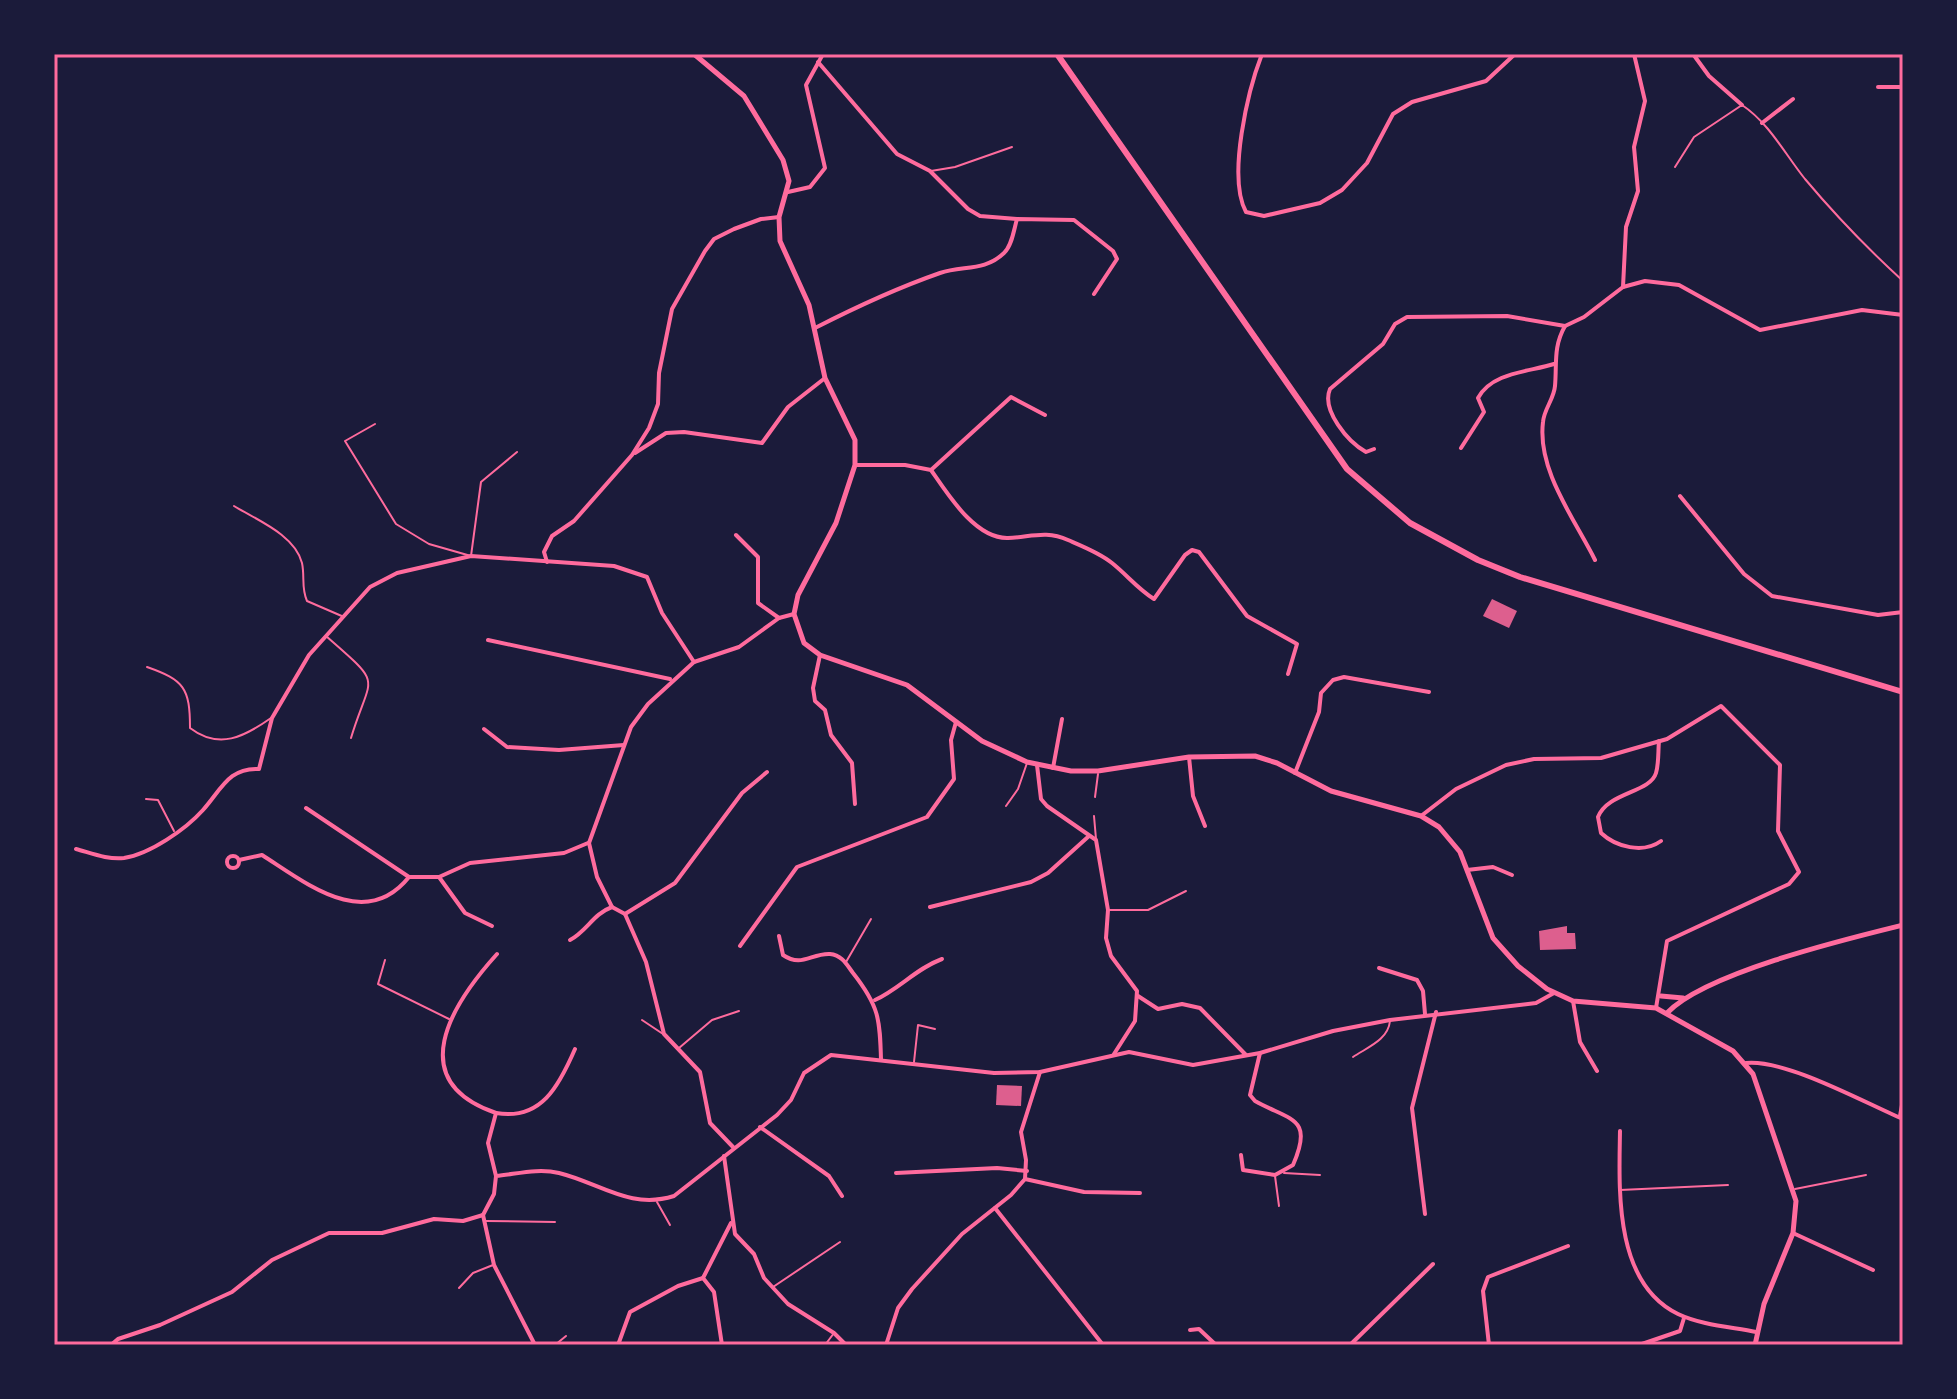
<svg xmlns="http://www.w3.org/2000/svg" width="1957" height="1399" font-family="'Titillium Web',sans-serif">
	<rect width="100%" height="100%" fill="#1b1b3a"/>
	<g fill="#dd5f8e">
		<path d="M 1492,599 L 1517,611 L 1509,628 L 1483,616 Z"/>
		<path d="M 1567,926 L 1567,933 L 1575,933 L 1576,949 L 1540,950 L 1539,931 Z"/>
		<path d="M 997,1085 L 1022,1086 L 1021,1106 L 996,1105 Z"/>
	</g>
	<g fill="none" stroke-linecap="round" stroke-linejoin="round">
		<g stroke="#ff6b9d" stroke-width="2">
			<path d="M 1675,167 L 1694,137 L 1742,105 C 1769,123 1785,154 1805,179 C 1836,216 1868,249 1903,281"/>
			<path d="M 931,171 L 955,167 L 1012,147"/>
			<path d="M 375,424 L 345,441 L 396,524 L 429,544 L 471,556 L 481,482 L 517,452"/>
			<path d="M 234,506 C 257,520 295,535 302,563 C 305,577 301,588 307,601 L 344,617"/>
			<path d="M 326,636 C 385,688 371,672 351,738"/>
			<path d="M 147,667 C 184,680 190,688 190,728 C 219,750 244,737 271,718"/>
			<path d="M 1095,797 L 1098,774"/>
			<path d="M 146,799 L 158,800 L 174,831"/>
			<path d="M 1006,806 L 1018,789 L 1027,763"/>
			<path d="M 1094,816 L 1096,839"/>
			<path d="M 1109,910 L 1148,910 L 1186,891"/>
			<path d="M 385,960 L 378,984 L 449,1019"/>
			<path d="M 846,962 L 871,919"/>
			<path d="M 642,1020 L 663,1034"/>
			<path d="M 679,1048 L 712,1020 L 739,1011"/>
			<path d="M 1353,1057 C 1368,1047 1388,1040 1390,1021"/>
			<path d="M 914,1062 L 918,1025 L 935,1029"/>
			<path d="M 1899,1116 L 1903,1094"/>
			<path d="M 1284,1173 L 1320,1175"/>
			<path d="M 1275,1176 L 1279,1206"/>
			<path d="M 1795,1189 L 1866,1175"/>
			<path d="M 1620,1190 L 1728,1185"/>
			<path d="M 657,1202 L 670,1225"/>
			<path d="M 486,1221 L 555,1222"/>
			<path d="M 773,1287 L 840,1242"/>
			<path d="M 459,1288 L 473,1273 L 493,1265"/>
			<path d="M 555,1345 L 566,1336"/>
			<path d="M 825,1345 L 834,1333"/>
		</g>
		<g stroke="#ff6b9d" stroke-width="4">
			<path d="M 1262,54 C 1248,90 1227,177 1246,212 L 1264,216 L 1320,203 L 1342,190 L 1367,163 L 1393,114 L 1412,102 L 1486,81 L 1515,54"/>
			<path d="M 1693,54 L 1709,76 L 1742,105"/>
			<path d="M 818,62 L 897,154 L 930,171 L 968,209 L 980,216 L 1017,219"/>
			<path d="M 1878,87 L 1903,87"/>
			<path d="M 1762,123 L 1793,99"/>
			<path d="M 788,192 L 810,187 L 825,168 L 806,85 L 823,54"/>
			<path d="M 1623,287 L 1626,227 L 1638,191 L 1634,147 L 1645,101 L 1634,54"/>
			<path d="M 1565,326 C 1553,347 1557,364 1555,386 C 1554,399 1544,409 1543,422 C 1537,470 1574,518 1595,560"/>
			<path d="M 815,328 C 856,307 897,288 940,273 C 963,265 984,272 1004,253 C 1012,246 1014,229 1017,219 L 1074,220 L 1113,251 L 1117,259 L 1094,294"/>
			<path d="M 1461,448 L 1484,412 L 1478,398 C 1492,372 1529,372 1554,364"/>
			<path d="M 1374,449 L 1366,452 C 1348,442 1321,410 1330,389 L 1383,344 L 1395,324 L 1407,317 L 1507,316 L 1565,326 L 1584,317 L 1623,287 L 1645,281 L 1679,285 L 1760,330 L 1862,310 L 1903,315"/>
			<path d="M 635,453 L 666,433 L 684,432 L 762,443 L 788,407 L 825,378"/>
			<path d="M 855,465 L 905,465 L 931,470 C 947,493 975,539 1008,538 C 1031,537 1046,530 1068,540 C 1082,546 1100,553 1112,563 C 1127,575 1138,589 1154,599 L 1185,555 L 1192,550 L 1199,552 L 1247,616 L 1297,644 L 1288,674"/>
			<path d="M 931,470 L 1011,397 L 1045,415"/>
			<path d="M 1680,496 L 1744,574 L 1772,596 L 1878,615 L 1903,612"/>
			<path d="M 736,535 L 758,557 L 758,603 L 779,618"/>
			<path d="M 547,562 L 544,552 L 552,536 L 574,521 L 632,455 L 649,428 L 658,404 L 659,373 L 672,309 L 705,251 L 714,239 L 734,229 L 761,219 L 779,217"/>
			<path d="M 488,640 L 670,679"/>
			<path d="M 820,655 L 813,688 L 815,701 L 825,710 L 831,735 L 852,763 L 855,804"/>
			<path d="M 484,729 L 507,747 L 559,750 L 624,745"/>
			<path d="M 1659,741 C 1658,751 1659,763 1656,773 C 1650,793 1608,792 1598,817 L 1601,833 C 1616,847 1643,854 1661,841"/>
			<path d="M 1189,757 L 1193,796 L 1205,826"/>
			<path d="M 1037,765 L 1041,799 L 1047,806 L 1096,840 L 1108,910 L 1106,938 L 1111,956 L 1137,991 L 1135,1021 L 1114,1054"/>
			<path d="M 1053,768 L 1062,719"/>
			<path d="M 1295,773 L 1319,712 L 1321,693 L 1333,680 L 1344,677 L 1429,692"/>
			<path d="M 306,808 L 409,877 L 439,877 L 470,863 L 564,853 L 588,843"/>
			<path d="M 1421,816 L 1456,789 L 1506,765 L 1534,759 L 1601,758 L 1667,739 L 1721,706 L 1780,765 L 1778,831 L 1799,872 L 1789,884 L 1667,941 L 1656,1008"/>
			<path d="M 76,849 C 91,853 108,860 124,858 C 150,854 186,829 203,810 C 221,790 229,767 259,769 L 272,718 L 309,655 L 370,587 L 397,573 L 471,556 L 614,566 L 647,577 L 662,613 L 694,662"/>
			<circle cx="233" cy="862" r="6"/>
			<path d="M 239,860 L 262,855 C 306,883 365,932 409,877"/>
			<path d="M 1467,870 L 1493,867 L 1512,875"/>
			<path d="M 439,877 L 465,913 L 492,926"/>
			<path d="M 930,907 L 1031,882 L 1048,873 L 1089,836"/>
			<path d="M 625,914 L 675,883 L 742,793 L 767,772"/>
			<path d="M 779,936 L 783,955 C 802,968 811,953 830,954 C 842,955 847,965 853,973 C 879,1006 880,1019 881,1060"/>
			<path d="M 570,940 C 587,931 593,914 612,907"/>
			<path d="M 740,946 L 797,867 L 927,817 L 954,779 L 951,740 L 956,722"/>
			<path d="M 1379,968 L 1417,980 L 1423,991 L 1425,1014"/>
			<path d="M 1138,996 L 1158,1009 L 1182,1004 L 1200,1008 L 1246,1055"/>
			<path d="M 875,1000 C 899,989 917,968 942,959"/>
			<path d="M 1573,1001 L 1580,1042 L 1597,1071"/>
			<path d="M 1746,1063 C 1786,1059 1863,1102 1903,1119"/>
			<path d="M 496,1113 C 541,1121 559,1086 575,1049"/>
			<path d="M 760,1127 L 829,1176 L 842,1196"/>
			<path d="M 1620,1131 C 1619,1190 1614,1283 1678,1314 C 1701,1325 1731,1327 1756,1332"/>
			<path d="M 733,1147 L 710,1123 L 700,1072 L 664,1034 L 646,962 L 625,914 L 612,907 L 597,877 L 589,843 L 631,727 L 648,704 L 694,662 L 739,647 L 779,618 L 794,614"/>
			<path d="M 1241,1155 L 1243,1170 L 1275,1175 L 1293,1165 C 1314,1117 1291,1121 1255,1101 L 1250,1095 L 1260,1053"/>
			<path d="M 724,1156 L 735,1234 L 754,1254 L 764,1278 L 788,1304 L 834,1333 L 846,1345"/>
			<path d="M 896,1173 L 997,1168 L 1027,1171"/>
			<path d="M 496,1176 L 488,1143 L 496,1113 C 403,1081 451,1005 497,954"/>
			<path d="M 1025,1179 L 1084,1192 L 1140,1193"/>
			<path d="M 995,1208 L 1103,1345"/>
			<path d="M 1425,1214 L 1412,1108 L 1436,1012"/>
			<path d="M 483,1215 L 494,1265 L 535,1345"/>
			<path d="M 1793,1233 L 1873,1270"/>
			<path d="M 1190,1330 L 1199,1329 L 1216,1345"/>
			<path d="M 111,1345 L 118,1339 L 160,1325 L 232,1292 L 272,1260 L 329,1233 L 382,1233 L 434,1219 L 463,1221 L 483,1215 L 494,1194 L 496,1176 C 517,1174 538,1168 559,1173 C 600,1183 630,1210 674,1196 L 777,1115 L 791,1100 L 804,1073 L 831,1055 L 994,1073 L 1040,1072 L 1129,1052 L 1193,1065 L 1260,1053 L 1333,1031 L 1390,1020 L 1536,1003 L 1554,993"/>
			<path d="M 618,1345 L 630,1312 L 678,1286 L 703,1278"/>
			<path d="M 722,1345 L 714,1292 L 703,1278 L 731,1223"/>
			<path d="M 886,1345 L 898,1308 L 912,1289 L 962,1234 L 1011,1195 L 1025,1179 L 1026,1160 L 1021,1132 L 1040,1072"/>
			<path d="M 1350,1345 L 1433,1264"/>
			<path d="M 1489,1345 L 1483,1291 L 1488,1277 L 1568,1246"/>
			<path d="M 1639,1345 L 1680,1331 L 1684,1318"/>
		</g>
		<g stroke="#ff6b9d" stroke-width="5">
			<path d="M 694,54 L 744,96 L 783,160 L 789,181 L 779,217 L 780,241 L 809,305 L 825,378 L 855,440 L 855,465 L 836,523 L 798,595 L 794,614 L 804,643 L 820,655 L 907,685 L 982,741 L 1027,762 L 1071,771 L 1098,771 L 1189,757 L 1255,756 L 1277,763 L 1331,791 L 1421,816 L 1439,827 L 1460,852 L 1493,938 L 1518,966 L 1547,989 L 1573,1001 L 1656,1008 L 1733,1051 L 1753,1074 L 1796,1201 L 1793,1233 L 1764,1304 L 1755,1345"/>
			<path d="M 1661,996 L 1683,998"/>
			<path d="M 1667,1013 C 1705,973 1846,939 1903,925"/>
		</g>
		<path stroke="#ff6b9d" stroke-width="6" d="M 1057,54 L 1347,469 L 1410,523 L 1478,560 L 1520,577 L 1903,692"/>
	</g>
	<rect width="1957" height="1399" fill="none" stroke="#1b1b3a" stroke-width="112"/>
	<rect x="56" y="56" width="1845" height="1287" fill="none" stroke="#ff6b9d" stroke-width="3"/>
</svg>
